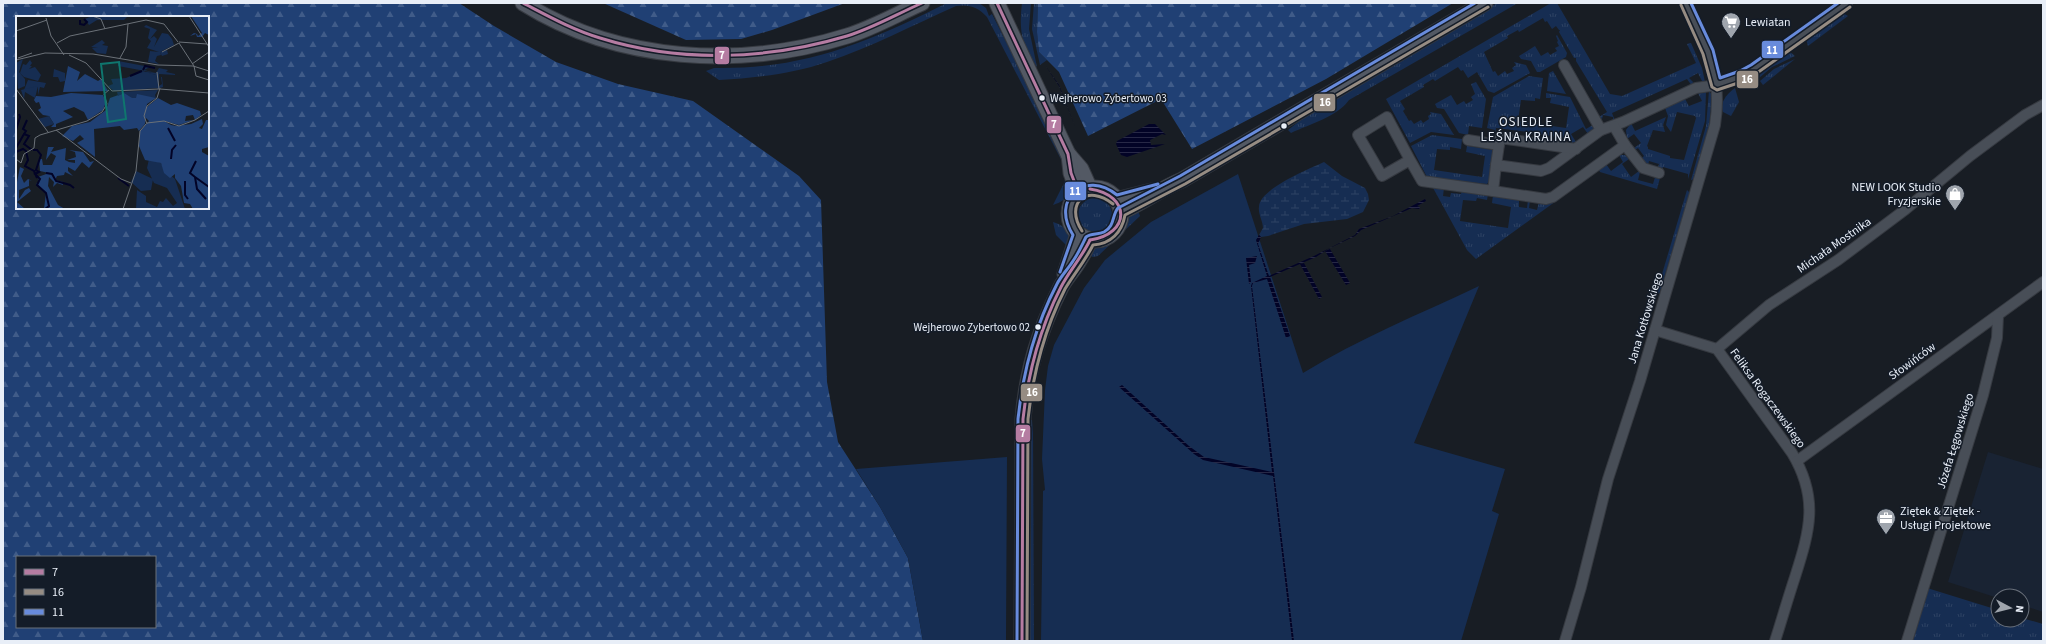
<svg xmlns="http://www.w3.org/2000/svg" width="2046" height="644" font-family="'Source Sans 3',sans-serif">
	<defs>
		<pattern id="grass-tufts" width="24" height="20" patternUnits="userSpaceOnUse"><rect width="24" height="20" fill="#162d52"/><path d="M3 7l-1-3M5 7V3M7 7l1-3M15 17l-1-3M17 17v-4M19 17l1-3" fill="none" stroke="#2d4263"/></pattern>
		<pattern id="forest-firs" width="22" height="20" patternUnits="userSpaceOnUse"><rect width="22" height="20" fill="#204074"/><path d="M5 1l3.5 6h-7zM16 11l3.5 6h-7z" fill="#405c89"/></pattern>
		<pattern id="wetland-marsh" width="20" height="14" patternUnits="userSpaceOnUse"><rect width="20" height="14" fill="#162d52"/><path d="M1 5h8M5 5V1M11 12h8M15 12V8" fill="none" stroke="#2d4263"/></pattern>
		<pattern id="water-rules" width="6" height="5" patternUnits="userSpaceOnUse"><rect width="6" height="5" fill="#020326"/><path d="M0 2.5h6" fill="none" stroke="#272846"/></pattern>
	</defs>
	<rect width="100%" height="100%" fill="#181d24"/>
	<path fill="#192333" d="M 1988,452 L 2043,469 L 2043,612 L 2022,605 L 2022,596 L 1998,596 L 1998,598 L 1948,582 Z"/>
	<g fill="url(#grass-tufts)">
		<path d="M 947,3 L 979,3 L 986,8 L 989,16 L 992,14 L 1055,139 L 1067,171 L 987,17 C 978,7 969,4 956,6 C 913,25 872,47 827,62 C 792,74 755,78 719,80 L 706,71 L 714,68 C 803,70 869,42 947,3 Z"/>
		<path d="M 1022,3 L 1031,3 L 1029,29 L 1037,67 C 1021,47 1019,28 1022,3 Z"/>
		<path d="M 1034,3 L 1038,3 L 1037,32 L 1039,52 L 1047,60 L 1040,65 L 1032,29 Z"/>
		<path d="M 1497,3 L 1518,3 L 1349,100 C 1337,117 1310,124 1291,133 L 1288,130 L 1307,115 Z"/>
		<path d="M 1551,3 L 1557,3 L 1610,94 L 1622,96 L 1696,63 L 1687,44 L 1690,43 L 1691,43 L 1702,68 L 1705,82 L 1702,81 L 1698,73 L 1689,78 L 1693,82 L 1692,86 L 1687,79 L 1612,113 L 1615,121 L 1613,121 L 1613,117 L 1603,115 L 1602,119 L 1599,117 L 1607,112 L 1576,61 L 1576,58 L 1574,58 L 1559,32 L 1560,30 L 1559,30 L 1556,26 L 1552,29 L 1547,21 L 1545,22 L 1543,18 L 1519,32 L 1518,30 L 1507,36 L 1508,38 L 1484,52 L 1493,72 L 1495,71 L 1498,76 L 1505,71 L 1507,74 L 1514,71 L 1512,68 L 1516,65 L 1514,62 L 1526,65 L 1530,73 L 1494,93 L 1488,91 L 1477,72 L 1468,78 L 1463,70 L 1461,71 L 1458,67 L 1435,81 L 1433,79 L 1423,85 L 1424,87 L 1400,101 L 1405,109 L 1403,111 L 1409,121 L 1411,120 L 1414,124 L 1421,120 L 1423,123 L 1429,119 L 1428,116 L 1431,114 L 1430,112 L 1441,114 L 1454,135 L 1431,132 L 1410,143 L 1386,99 Z"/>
		<path d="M 1843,13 L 1848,16 L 1808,46 L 1806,39 Z"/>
		<path d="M 1557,35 L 1567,53 L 1566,57 L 1540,72 L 1537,72 L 1531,61 L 1521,59 L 1519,56 L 1535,46 L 1541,56 L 1548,52 L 1550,55 L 1557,51 L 1555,48 L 1559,46 L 1557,42 L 1558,41 L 1556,36 Z"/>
		<path d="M 1789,51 L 1795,56 L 1772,67 L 1752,84 L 1752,78 Z"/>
		<path d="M 1795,59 L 1763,85 L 1760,81 L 1774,69 Z"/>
		<path d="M 1553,71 L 1566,94 L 1547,91 L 1549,73 Z"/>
		<path d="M 1529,76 L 1543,78 L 1540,99 L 1535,98 L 1535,101 L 1521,100 L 1518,121 L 1566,128 L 1569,107 L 1550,103 L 1551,98 L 1546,98 L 1546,93 L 1570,97 L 1586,129 L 1593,125 L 1594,130 L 1588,134 L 1583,127 L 1571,134 L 1576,142 L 1572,143 L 1571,139 L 1530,133 L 1530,137 L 1526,136 L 1527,132 L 1496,128 L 1494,138 L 1495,130 L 1487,128 L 1493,97 Z"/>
		<path d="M 1476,82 L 1486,99 L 1482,128 L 1469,126 L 1468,135 L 1459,133 L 1444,109 L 1437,108 L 1435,104 L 1451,95 L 1457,105 L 1464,101 L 1466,104 L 1473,100 L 1471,97 L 1475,94 L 1471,84 Z"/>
		<path d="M 1735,88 L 1739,102 L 1731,116 L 1723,112 C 1719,102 1728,93 1735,88 Z"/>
		<path d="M 1706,91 L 1705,121 L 1688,179 L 1688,174 L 1663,167 L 1657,189 L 1600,172 L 1599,170 L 1476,259 L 1467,250 L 1432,186 L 1444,188 L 1443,196 L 1450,197 L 1451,193 L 1461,194 L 1462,190 L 1488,194 L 1487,200 L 1477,198 L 1476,201 L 1463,200 L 1460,221 L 1508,228 L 1511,207 L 1492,203 L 1493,195 L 1519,200 L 1519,207 L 1527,208 L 1528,200 L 1530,200 L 1529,208 L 1537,210 L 1539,202 L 1606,164 L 1611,171 L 1623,162 L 1619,155 L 1625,155 L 1629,159 L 1622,164 L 1631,177 L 1639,171 L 1640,172 L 1638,180 L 1653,184 L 1659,164 L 1649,161 L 1648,165 L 1641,159 L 1644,156 L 1638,148 L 1635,150 L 1634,148 L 1641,143 L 1634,134 L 1627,139 L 1626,130 L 1631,123 L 1635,131 L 1666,117 L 1663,125 L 1665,132 L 1653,130 L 1647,146 L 1648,147 L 1648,149 L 1670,156 L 1670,158 L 1684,160 L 1696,118 L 1695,116 L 1677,112 L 1671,132 L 1666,125 L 1668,116 L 1665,108 L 1685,99 L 1689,106 L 1702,101 L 1698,93 Z"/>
		<path d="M 1709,91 L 1712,95 L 1709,127 L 1694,179 L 1691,180 L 1706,126 Z"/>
		<path d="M 1432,135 L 1462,139 L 1461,149 L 1450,147 L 1450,150 L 1437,149 L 1434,170 L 1482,177 L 1485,156 L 1466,152 L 1467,146 L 1493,150 L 1489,181 L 1487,184 L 1427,177 L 1411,146 Z"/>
		<path d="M 1066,179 L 1070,191 C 1066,199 1062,202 1053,205 Z"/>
		<path d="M 1687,190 L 1690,193 L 1659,294 L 1657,291 Z"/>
		<circle cx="1095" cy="215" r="17"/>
		<path d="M 1137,208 L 1140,216 L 1098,256 L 1093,257 L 1086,254 L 1095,243 L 1105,241 L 1115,235 L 1125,216 Z"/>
		<path d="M 1053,222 C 1061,224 1067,229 1070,237 L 1066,245 L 1056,235 Z"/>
		<path d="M 1030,420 L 1032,420 L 1033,434 L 1034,641 L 1028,641 Z"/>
		<path d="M 1927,588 L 1998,610 L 1998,620 L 2022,620 L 2022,618 L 2043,624 L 2043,641 L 1911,641 Z"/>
	</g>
	<g fill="url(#forest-firs)" fill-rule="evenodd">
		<path d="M 3,3 L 459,3 L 494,26 L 556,62 L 618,84 L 693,101 L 799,176 L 821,200 L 827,382 L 838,442 L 880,507 L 908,558 L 923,641 L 3,641 ZM 17,17 L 208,17 L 208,208 L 17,208 ZM 17,557 L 155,557 L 155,627 L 17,627 Z"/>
		<path d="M 603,3 L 845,3 L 772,30 L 741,39 L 686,40 Z"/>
		<path d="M 1038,3 L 1453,3 L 1326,79 L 1192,149 L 1161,99 L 1088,136 L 1059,72 L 1039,52 L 1037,32 Z"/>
	</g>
	<path fill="url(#wetland-marsh)" d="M 1324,162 L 1342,176 L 1365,188 L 1368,194 L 1369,200 L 1363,212 L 1347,219 L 1304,224 L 1268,236 L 1261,237 L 1259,235 L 1263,228 C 1263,221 1258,214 1259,207 C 1259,189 1309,169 1324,162 Z"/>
	<g fill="#162d52">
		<path d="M 1238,174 L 1303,373 C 1358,339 1420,314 1479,286 L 1414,443 L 1505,469 L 1492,511 L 1499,514 L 1461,641 L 1041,641 L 1043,491 L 1045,490 L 1042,459 L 1045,390 L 1048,366 L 1054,345 L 1084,288 L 1105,260 L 1151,222 Z"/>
		<path d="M 1007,457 L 1006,641 L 923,641 L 908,558 L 880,507 L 856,469 Z"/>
	</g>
	<g fill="url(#water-rules)">
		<path d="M 1045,65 L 1059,85 L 1076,129 L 1093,163 L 1076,129 L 1059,86 Z"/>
		<path d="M 1149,124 L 1155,124 L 1166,135 L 1162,134 L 1150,140 L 1151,145 L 1165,144 L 1127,157 L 1121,155 L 1116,144 L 1117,141 Z"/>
		<path d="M 1425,199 L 1426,201 L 1417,206 L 1420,207 L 1419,209 L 1412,208 L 1361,230 L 1355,236 L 1328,249 L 1316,257 L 1270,277 L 1290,336 L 1286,338 L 1267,279 L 1253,283 L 1252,286 L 1294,641 L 1292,641 L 1273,476 L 1203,460 L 1194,454 L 1119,387 L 1122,385 L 1189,446 L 1204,457 L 1272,472 L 1251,286 L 1252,283 L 1267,276 L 1256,240 L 1259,235 L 1261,237 L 1258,244 L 1269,276 L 1314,256 L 1355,235 L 1359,229 L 1393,216 Z"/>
		<path d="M 1330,249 L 1350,283 L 1346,285 L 1325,251 Z"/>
		<path d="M 1257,256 L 1255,263 L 1249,265 L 1251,282 L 1249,284 L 1246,258 Z"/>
		<path d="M 1304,263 L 1322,297 L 1319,299 L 1300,264 Z"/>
	</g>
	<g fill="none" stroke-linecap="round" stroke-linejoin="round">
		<defs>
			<g id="street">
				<path d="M 1564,65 L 1601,130"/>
				<path d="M 1468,140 L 1499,145"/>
				<path d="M 1625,145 L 1643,168 L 1659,173"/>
				<path d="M 1410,160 L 1387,117 L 1358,135 L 1382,176 L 1410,160 L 1422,181 L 1493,191 L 1496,165 L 1541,171 L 1549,168 L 1601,130 L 1623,122 L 1696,88 L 1717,85 L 1742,76 L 1754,69 L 1847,3"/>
				<path d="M 1496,165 L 1500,138 L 1576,149"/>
				<path d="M 1493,191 L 1546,199 L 1553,197 L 1625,145 L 1614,126"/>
				<path d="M 1655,330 L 1717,349 L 1792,453 C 1819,498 1810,530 1795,577 C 1788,598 1782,619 1775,641"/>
				<path d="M 1717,349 L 1769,305 L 1838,260 L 1906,209 L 1970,156 L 2025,115 L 2043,105"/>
				<path d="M 1797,461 L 2043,282"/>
				<path d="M 1565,641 L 1581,587 L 1608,479 L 1640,381 L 1715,125 C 1723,74 1706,48 1686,3"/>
				<path d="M 1907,641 L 1983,395 L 1997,338 L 1998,316"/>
			</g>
			<g id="secondary">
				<path d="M 523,3 C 619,63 741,69 847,36 C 873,28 897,14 922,3"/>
				<path d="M 997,3 L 1068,154 L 1081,169 L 1090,189"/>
				<path d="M 1069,155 L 1071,173 L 1079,194"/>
				<circle cx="1095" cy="214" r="26"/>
				<path d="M 1116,200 L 1152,191"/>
				<path d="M 1121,212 C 1142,203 1160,189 1182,180 L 1485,3"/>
				<path d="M 1065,274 L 1078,234"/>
				<path d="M 1022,641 L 1023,419 C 1027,370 1039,331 1061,287 C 1066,277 1075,269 1080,259 C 1084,253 1087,246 1090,240"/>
			</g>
		</defs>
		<use href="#street" stroke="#363a41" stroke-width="12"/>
		<use href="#secondary" stroke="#363a41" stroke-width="17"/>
		<use href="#street" stroke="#484e57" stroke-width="10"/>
		<use href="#secondary" stroke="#535964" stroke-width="15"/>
		<defs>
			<g id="bus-1">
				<path d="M 523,3 C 548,16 573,30 600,38 C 680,63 767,60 847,36 C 873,28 897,14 922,3"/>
				<path d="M 997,3 L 1068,154 L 1071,173 L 1079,194"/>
				<path d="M 1090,189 C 1131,195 1131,234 1090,240"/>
				<path d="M 1022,641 L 1023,419 C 1028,373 1040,328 1061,287 C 1069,271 1082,257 1090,240"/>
			</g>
			<g id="bus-2">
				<path d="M 1681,5 L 1703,54 L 1712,87 L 1717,90 L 1744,81 L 1757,73 L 1850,7"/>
				<path d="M 1082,231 C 1064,203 1087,183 1113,204"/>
				<path d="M 1027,641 L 1028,419 C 1033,374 1044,330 1065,289 C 1074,274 1085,261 1093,245 C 1111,244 1122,232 1125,215 L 1185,184 L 1488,7"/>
			</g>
			<g id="bus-3">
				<path d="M 1691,3 L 1713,50 L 1720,78 L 1740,71 L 1751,65 L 1838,3"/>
				<path d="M 1060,272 L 1073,235 C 1050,199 1085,169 1117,195 L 1158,184"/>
				<path d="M 1017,641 L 1018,419 C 1023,372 1035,326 1057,284 C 1061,276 1068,269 1073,261 C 1078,254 1082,245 1086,237 C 1091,233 1098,235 1104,232 C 1115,226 1112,215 1118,208 L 1180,176 L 1475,3"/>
			</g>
		</defs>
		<use href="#bus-1" stroke="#141c28" stroke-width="6"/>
		<use href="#bus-2" stroke="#141c28" stroke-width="6"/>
		<use href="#bus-3" stroke="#141c28" stroke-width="6"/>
		<use href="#bus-1" stroke="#b57ca2" stroke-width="3"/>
		<use href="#bus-2" stroke="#968c83" stroke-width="3"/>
		<use href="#bus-3" stroke="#688bdc" stroke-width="3"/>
	</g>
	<defs>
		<symbol id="supermarket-pin" viewBox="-11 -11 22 30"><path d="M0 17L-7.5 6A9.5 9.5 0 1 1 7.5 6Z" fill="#9fa5ad" stroke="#141c28"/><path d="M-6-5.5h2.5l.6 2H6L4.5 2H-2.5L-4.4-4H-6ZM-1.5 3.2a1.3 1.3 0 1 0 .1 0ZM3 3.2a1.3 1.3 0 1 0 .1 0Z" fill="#fff"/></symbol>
		<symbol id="shop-pin" viewBox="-11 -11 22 30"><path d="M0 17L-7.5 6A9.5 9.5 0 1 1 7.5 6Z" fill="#9fa5ad" stroke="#141c28"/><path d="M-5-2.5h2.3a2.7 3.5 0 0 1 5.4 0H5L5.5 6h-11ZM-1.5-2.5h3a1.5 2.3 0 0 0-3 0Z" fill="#fff"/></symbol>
		<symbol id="office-pin" viewBox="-11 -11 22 30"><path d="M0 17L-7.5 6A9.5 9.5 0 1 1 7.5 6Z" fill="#9fa5ad" stroke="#141c28"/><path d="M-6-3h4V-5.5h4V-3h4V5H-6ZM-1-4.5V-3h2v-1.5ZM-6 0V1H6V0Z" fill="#fff"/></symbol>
	</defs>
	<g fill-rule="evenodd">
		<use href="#supermarket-pin" x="1720" y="11" width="22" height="30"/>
		<use href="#shop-pin" x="1944" y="183" width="22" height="30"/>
		<use href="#office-pin" x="1875" y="507" width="22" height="30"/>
	</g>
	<g fill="#e8eef7" stroke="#141c28" stroke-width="1.5">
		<circle cx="1042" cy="98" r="3.5"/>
		<circle cx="1284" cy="126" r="3.5"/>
		<circle cx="1038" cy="327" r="3.5"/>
	</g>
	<g text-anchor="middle" stroke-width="3" stroke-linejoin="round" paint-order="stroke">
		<g font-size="11" fill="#e8eef7" stroke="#141c28" text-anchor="start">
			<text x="1050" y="102">Wejherowo Zybertowo 03</text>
			<text x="1030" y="331" text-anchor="end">Wejherowo Zybertowo 02</text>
		</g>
		<g font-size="12" fill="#e8eef7" stroke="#141c28" text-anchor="start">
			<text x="1745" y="26">Lewiatan</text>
			<text x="1941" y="191" text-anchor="end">NEW LOOK Studio<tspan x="1941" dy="14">Fryzjerskie</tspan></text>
			<text x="1900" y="515">Ziętek &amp; Ziętek -<tspan x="1900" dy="14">Usługi Projektowe</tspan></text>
		</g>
		<g font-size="12" fill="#e8eef7" stroke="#141c28">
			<text transform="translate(1834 245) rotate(-35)" y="4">Michała Mostnika</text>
			<text transform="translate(1645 318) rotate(-73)" y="4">Jana Kotłowskiego</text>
			<text transform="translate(1912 361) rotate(-36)" y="4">Słowińców</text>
			<text transform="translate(1768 398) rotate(54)" y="4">Feliksa Rogaczewskiego</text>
			<text transform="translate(1955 441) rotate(-73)" y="4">Józefa Łęgowskiego</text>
		</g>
		<g font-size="13" letter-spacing="1" fill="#e8eef7" stroke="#141c28">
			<text x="1526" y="126">OSIEDLE<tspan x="1526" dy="15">LEŚNA KRAINA</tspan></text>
		</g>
	</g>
	<g transform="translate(16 16)">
		<rect width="193" height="193" fill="#181d24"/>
		<path d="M 76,0 L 112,0 L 108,4 L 81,4 L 73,9 L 69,3 ZM 130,9 L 141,14 L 134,23 L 138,20 L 141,23 L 138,31 L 146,17 L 152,18 L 156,23 L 158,29 L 144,36 L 151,34 L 152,38 L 146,40 L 144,36 L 145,39 L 141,40 L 139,45 L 143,48 L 132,46 L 134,35 L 143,36 L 131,32 L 135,25 L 132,22 L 134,13 L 128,11 ZM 86,24 L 89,27 L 86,29 L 92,30 L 90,38 L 81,37 L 76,32 L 82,32 L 75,31 ZM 7,43 L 3,56 L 9,63 L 9,70 L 2,73 L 0,47 ZM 14,44 L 16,47 L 14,50 L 16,50 L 13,53 L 19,51 L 25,59 L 22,65 L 8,61 L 4,57 L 7,48 L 10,49 ZM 102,45 L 134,51 L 128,54 L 140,57 L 143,52 L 152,54 L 150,56 L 159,58 L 159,59 L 143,58 L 143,70 L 146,68 L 145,61 L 146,61 L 147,71 L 141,73 L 140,59 L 122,55 L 140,57 L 102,50 ZM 38,53 L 49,57 L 49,65 L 44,66 L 42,61 L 37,61 ZM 12,64 L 30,67 L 28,72 L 24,71 L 22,79 L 22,71 L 8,74 ZM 133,143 L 145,147 L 148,154 L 159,163 L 169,193 L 120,193 L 121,174 L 130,180 L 130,186 L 141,191 L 144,185 L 147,186 L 150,182 L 157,190 L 161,187 L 151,172 L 138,167 L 131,152 ZM 120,155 L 137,163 L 135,174 L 125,175 L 115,166 Z" fill="#162d52"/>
		<path d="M 175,0 L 193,0 L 193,19 L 189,17 L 186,21 L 181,21 L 180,18 L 174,20 L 178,17 L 181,18 L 182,20 L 186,17 ZM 52,50 L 64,56 L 61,65 L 69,58 L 82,65 L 85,63 L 92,75 L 47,76 ZM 55,77 L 87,79 L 90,86 L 87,94 L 72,104 L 68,96 L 58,91 L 47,95 L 57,101 L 40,108 L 40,111 L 35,111 L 38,108 L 33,100 L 27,99 L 22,94 L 25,92 L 23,86 L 20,87 L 18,84 L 20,80 L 35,81 ZM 108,77 L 132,78 L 140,82 L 131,88 L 129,108 L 123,115 L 121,112 L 108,114 L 104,110 L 78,113 L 79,141 L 61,127 L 68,123 L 64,119 L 57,125 L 46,120 L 56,110 L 74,106 L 90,94 L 94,82 ZM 142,82 L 155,89 L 161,87 L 184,95 L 185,99 L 179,104 L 177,99 L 170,100 L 169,105 L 178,104 L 163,109 L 148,105 L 155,109 L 160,110 L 175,108 L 186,103 L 187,108 L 183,112 L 186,113 L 190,104 L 193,104 L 193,131 L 186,133 L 186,136 L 193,140 L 193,193 L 177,193 L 174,188 L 168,187 L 165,170 L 159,162 L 159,158 L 154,162 L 148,157 L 145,147 L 129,144 L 123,130 L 124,115 L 133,105 L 129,101 L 131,91 ZM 32,131 L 38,131 L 35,136 L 50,132 L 49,144 L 53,146 L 59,147 L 59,144 L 51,144 L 60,141 L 59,136 L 53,134 L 67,136 L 74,146 L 78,145 L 73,152 L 66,146 L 59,155 L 52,151 L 52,155 L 57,160 L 49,156 L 48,159 L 41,160 L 39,164 L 47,166 L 47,169 L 41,167 L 37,171 L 38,166 L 33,161 L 32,170 L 42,189 L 49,193 L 28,193 L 30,177 L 20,168 L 23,166 L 22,161 L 33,157 L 24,155 L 23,143 L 26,143 L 27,149 L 36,149 L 40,140 L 35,137 L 30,144 ZM 4,151 L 8,153 L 5,160 L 8,167 L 12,163 L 16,165 L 13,164 L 13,170 L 3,174 L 3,183 L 9,174 L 13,172 L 15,175 L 1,186 L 9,193 L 0,193 L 0,171 Z" fill="#204074"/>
		<path d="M 126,55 L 140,59 L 142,72 L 98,75 L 92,70 L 97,68 L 95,63 L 110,62 ZM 22,70 L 19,82 L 9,76 L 8,83 L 5,74 ZM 142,74 L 139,79 L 140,82 L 121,78 L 120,82 L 116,82 L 108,77 L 102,80 L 101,76 ZM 33,100 L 38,108 L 29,111 L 22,103 Z" fill="#162d52"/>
		<path fill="none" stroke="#020326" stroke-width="2" d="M 64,4 L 64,8 L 68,9 L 71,6 L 68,3M 127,54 L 129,50 L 139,52M 114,60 L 126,55M 11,104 L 7,113 L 10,115 L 8,118 L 13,120 L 8,128 L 16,134M 152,112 L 159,125M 0,114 L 4,101 L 3,98M 0,132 L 8,118M 17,134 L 21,134 L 25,139 L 20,154 L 23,156 L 19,158 L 24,163 L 21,169 L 30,177 L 33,190 L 29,193M 0,136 L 7,133 L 10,135 L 12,144 L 9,150 L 18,155 L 21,162M 155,143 L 156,134 L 160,129M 180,145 L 174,157 L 179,161 L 181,173 L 190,183M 30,157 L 36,158 L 40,165 L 54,169 L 58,172M 179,161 L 193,171M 102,162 L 113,170M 169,165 L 169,179 L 172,183"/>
		<path fill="none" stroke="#6b7178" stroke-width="1" d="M 76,0 L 85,3 L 89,13M 173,0 L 193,31M 30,2 L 35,20 L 48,39M 0,15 L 31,4M 163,26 L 191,28M 41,27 L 54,20 L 130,4 L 148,8 L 162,26M 163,27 L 178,50 L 180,60 L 193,64M 146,36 L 163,27M 53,39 L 70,47 L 96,75 L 143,73M 2,42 L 16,37M 104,42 L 110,31 L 112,8M 0,44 L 29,37 L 77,38 L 142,49 L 177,50 L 193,55M 176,48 L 193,36M 141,56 L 143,73M 0,73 L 32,116M 144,73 L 193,77M 131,107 L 148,105 L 163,110 L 179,104 L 193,95M 131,108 L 128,100 L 131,90 L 141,82 L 144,72M 40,114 L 105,163 L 115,167M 0,143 L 5,147 L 8,138 L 18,132 L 19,122 L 24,119 L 71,105 L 86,96 L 91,88 L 88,78 L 93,74M 107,193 L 120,155 L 124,115 L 130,108"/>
		<path fill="#0f766e" fill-opacity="0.15" stroke="#0f766e" stroke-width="2" d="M 103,46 L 110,103 L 92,106 L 85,48 Z"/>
		<rect width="193" height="193" fill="none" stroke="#e8eef7" stroke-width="2"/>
	</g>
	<g stroke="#141c28" stroke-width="1.5">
		<rect x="1761" y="40" width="23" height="19" rx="4" fill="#688bdc"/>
		<rect x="714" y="46" width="16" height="19" rx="4" fill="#b57ca2"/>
		<rect x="1736" y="70" width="23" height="19" rx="4" fill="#968c83"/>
		<rect x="1313" y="93" width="23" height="19" rx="4" fill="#968c83"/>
		<rect x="1046" y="115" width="16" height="19" rx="4" fill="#b57ca2"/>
		<rect x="1064" y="181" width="23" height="20" rx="4" fill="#688bdc"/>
		<rect x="1020" y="383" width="23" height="19" rx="4" fill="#968c83"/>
		<rect x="1015" y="424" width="16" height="19" rx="4" fill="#b57ca2"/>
	</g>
	<g font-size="11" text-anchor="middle" font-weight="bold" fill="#fff">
		<text x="1772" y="54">11</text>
		<text x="722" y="59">7</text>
		<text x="1747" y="83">16</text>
		<text x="1325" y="106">16</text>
		<text x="1054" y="128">7</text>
		<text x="1075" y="195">11</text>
		<text x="1032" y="396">16</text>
		<text x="1023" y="437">7</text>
	</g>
	<rect width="2046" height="644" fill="none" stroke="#e8eef7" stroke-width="8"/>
	<rect x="16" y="556" width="140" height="72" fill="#141c28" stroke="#69707b"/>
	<rect x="24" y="569" width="20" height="6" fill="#b57ca2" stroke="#69707b"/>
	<text x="52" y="576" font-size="12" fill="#e8eef7">7</text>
	<rect x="24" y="589" width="20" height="6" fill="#968c83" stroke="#69707b"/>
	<text x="52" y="596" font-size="12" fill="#e8eef7">16</text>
	<rect x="24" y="609" width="20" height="6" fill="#688bdc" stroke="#69707b"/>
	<text x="52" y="616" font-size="12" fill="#e8eef7">11</text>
	<g transform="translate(2010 608) rotate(97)"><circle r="19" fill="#141c28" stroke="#69707b"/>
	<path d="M0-3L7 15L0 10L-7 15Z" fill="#9fa5ad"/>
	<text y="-6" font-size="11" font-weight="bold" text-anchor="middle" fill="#e8eef7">N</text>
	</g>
</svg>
